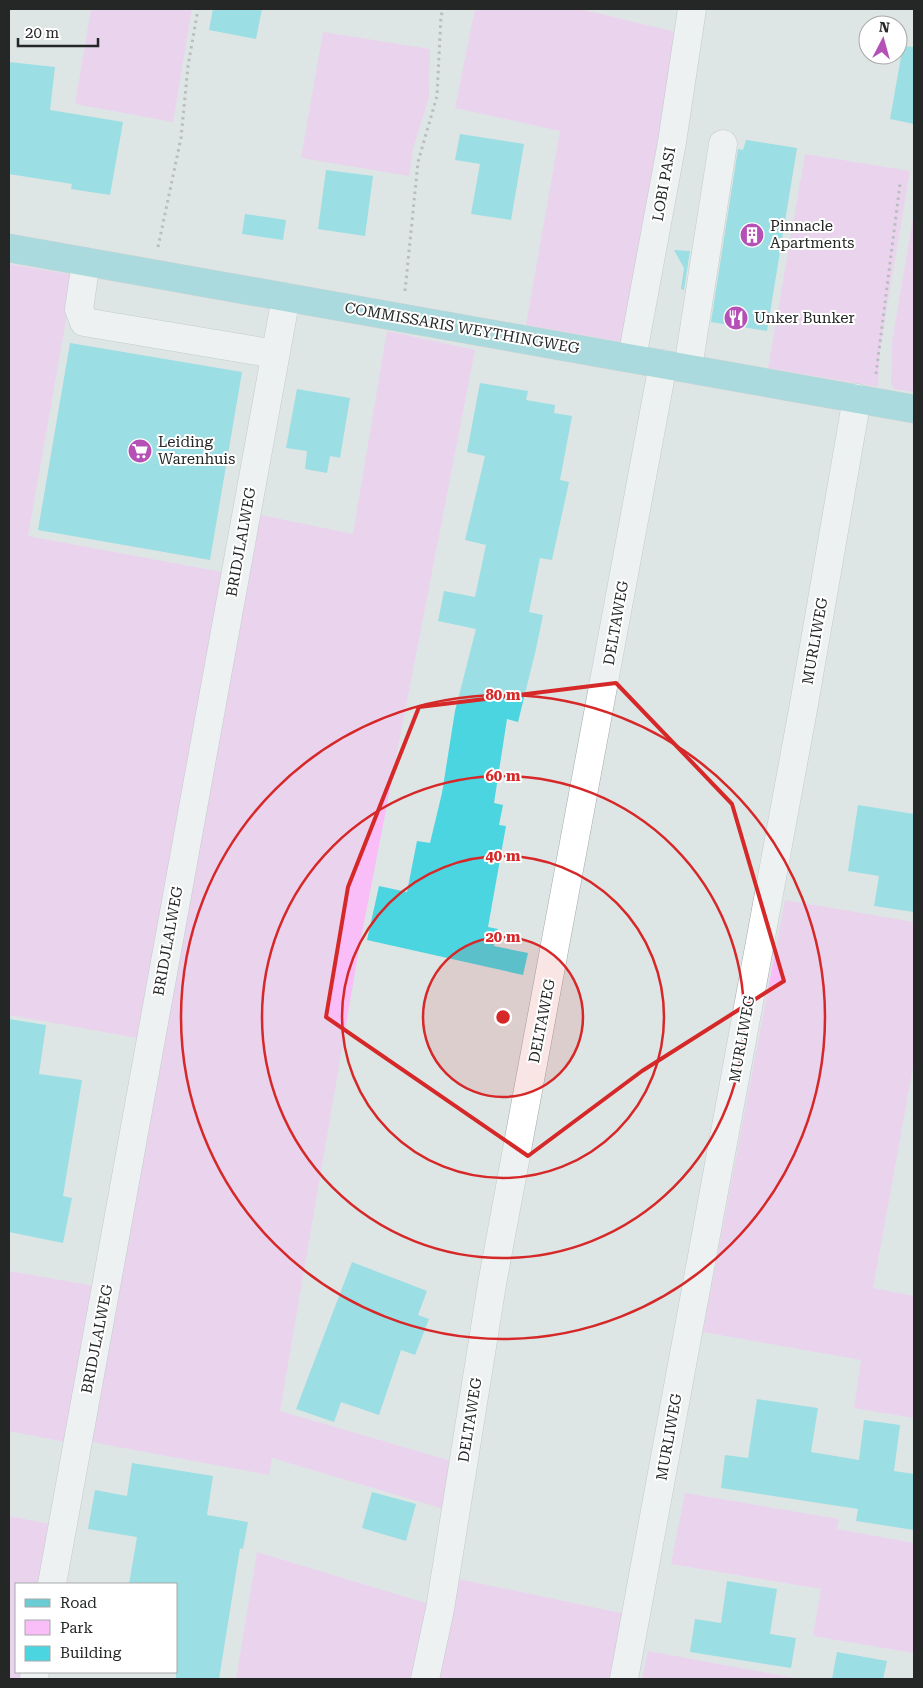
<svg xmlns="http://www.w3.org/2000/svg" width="923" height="1688" font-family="'Roboto Serif',serif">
	<rect width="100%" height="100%" fill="#dee5e5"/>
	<g fill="#f9bdf7">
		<path d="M 91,9 L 192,9 L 173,122 L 75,104 Z"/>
		<path d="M 475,9 L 580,9 L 680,33 L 622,342 L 526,325 L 560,131 L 455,108 Z"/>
		<path d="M 323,32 L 430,49 L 429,97 L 413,149 L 409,176 L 301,158 Z"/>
		<path d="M 805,154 L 910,171 L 880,349 L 878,387 L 768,368 Z"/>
		<path d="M 914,212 L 914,392 L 894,389 L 891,383 L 892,342 Z"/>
		<path d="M 9,264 L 74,275 L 28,536 L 227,573 L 143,1039 L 9,1015 Z"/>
		<path d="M 387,331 L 475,350 L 359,949 L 280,1411 L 455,1462 L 444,1509 L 272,1458 L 269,1475 L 86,1441 L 256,514 L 353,534 Z"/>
		<path d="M 785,900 L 914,922 L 914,1062 L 873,1288 L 914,1296 L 914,1418 L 854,1408 L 861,1360 L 703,1332 Z"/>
		<path d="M 9,1271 L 100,1287 L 70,1443 L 9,1431 Z"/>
		<path d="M 685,1493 L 839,1519 L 837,1529 L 914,1543 L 914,1653 L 813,1636 L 821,1589 L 671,1564 Z"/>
		<path d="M 9,1516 L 55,1525 L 44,1584 L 16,1584 L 16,1672 L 28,1672 L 27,1679 L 9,1679 Z"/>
		<path d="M 257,1552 L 432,1605 L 416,1679 L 236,1679 Z"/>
		<path d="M 454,1578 L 635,1616 L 623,1679 L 434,1679 Z"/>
		<path d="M 648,1651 L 800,1679 L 642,1679 Z"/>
	</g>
	<g fill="#4ad5e0">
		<path d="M 213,9 L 262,9 L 256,39 L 209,30 Z"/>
		<path d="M 903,46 L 914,47 L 914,124 L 890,119 Z"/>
		<path d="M 9,62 L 55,67 L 50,110 L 123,122 L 110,195 L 71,189 L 72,184 L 9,174 Z"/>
		<path d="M 460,134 L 524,144 L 511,220 L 471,214 L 480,164 L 455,160 Z"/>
		<path d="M 746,140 L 797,148 L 767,331 L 711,322 L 738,149 L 743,150 Z"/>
		<path d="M 326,170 L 373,176 L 365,236 L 318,229 Z"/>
		<path d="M 245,214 L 286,220 L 283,240 L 242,234 Z"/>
		<path d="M 674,250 L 690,251 L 684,290 L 681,289 L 684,268 Z"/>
		<path d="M 70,343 L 242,372 L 210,560 L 38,530 Z"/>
		<path d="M 480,383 L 528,391 L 526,400 L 555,405 L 554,413 L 572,416 L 560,480 L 569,482 L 552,560 L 540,558 L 529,612 L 543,615 L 536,649 L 518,722 L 507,719 L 494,803 L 503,805 L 499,825 L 506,826 L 488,927 L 498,929 L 494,946 L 528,953 L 523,975 L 367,940 L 379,886 L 407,892 L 417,841 L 430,843 L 442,793 L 455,711 L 476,629 L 438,621 L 444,591 L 475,597 L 486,545 L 465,540 L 485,456 L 467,452 Z"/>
		<path d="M 297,389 L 350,398 L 340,458 L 330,456 L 327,473 L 305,469 L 307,451 L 286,448 Z"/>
		<path d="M 858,805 L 914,814 L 914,912 L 874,906 L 879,876 L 848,871 Z"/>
		<path d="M 9,1019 L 46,1025 L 39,1074 L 82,1080 L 63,1196 L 72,1198 L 63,1243 L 9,1232 Z"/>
		<path d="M 352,1262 L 427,1291 L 418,1315 L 429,1319 L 415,1355 L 401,1350 L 379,1415 L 341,1402 L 334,1422 L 296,1409 Z"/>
		<path d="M 757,1399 L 818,1408 L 811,1452 L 859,1460 L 864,1420 L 900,1425 L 894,1471 L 914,1474 L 914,1530 L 856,1521 L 858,1509 L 721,1488 L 725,1455 L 748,1458 Z"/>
		<path d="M 132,1463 L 213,1476 L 207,1515 L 248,1522 L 243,1549 L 240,1548 L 219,1679 L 176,1679 L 176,1584 L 129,1584 L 137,1537 L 88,1529 L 95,1490 L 127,1496 Z"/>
		<path d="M 372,1492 L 416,1504 L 406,1541 L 362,1528 Z"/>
		<path d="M 727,1581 L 777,1589 L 770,1634 L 796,1638 L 791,1668 L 690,1652 L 695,1619 L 721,1623 Z"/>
		<path d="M 837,1652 L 887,1661 L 883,1679 L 832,1679 Z"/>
	</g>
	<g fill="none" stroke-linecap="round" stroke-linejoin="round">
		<defs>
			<g id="minor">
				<path d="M 86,262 L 79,309 L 84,322 L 275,354"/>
				<path d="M 632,358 L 672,142 L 692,9"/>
				<path d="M 688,368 L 723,144"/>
				<path d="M 52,1584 C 132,1156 207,726 286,297"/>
				<path d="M 34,1679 L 35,1672"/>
				<path d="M 425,1679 L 440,1609 L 492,1284 L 663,364"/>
				<path d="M 624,1679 L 804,704 L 857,398"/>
			</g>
			<path id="major" d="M 9,248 L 914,409"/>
		</defs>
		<use href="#minor" stroke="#a3a9aa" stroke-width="29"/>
		<use href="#major" stroke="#bebebe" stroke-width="29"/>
		<g stroke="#898e8e" stroke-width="3" stroke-dasharray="2.5 4" stroke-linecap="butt">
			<path d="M 158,247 L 181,138 L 188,66 L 198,9"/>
			<path d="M 405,291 L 418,162 L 437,96 L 441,16 L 443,9"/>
			<path d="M 876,374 L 900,184"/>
		</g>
		<use href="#minor" stroke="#fff" stroke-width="28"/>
		<use href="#major" stroke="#6bcdd3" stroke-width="28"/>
	</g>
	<path d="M0 0H923V1688H0ZM 616,683 L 732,804 L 784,981 L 642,1071 L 528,1156 L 326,1017 L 348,887 L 419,707 Z" fill="#dee5e5" fill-opacity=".55" fill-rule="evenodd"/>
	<path fill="none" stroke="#d62828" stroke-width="4" stroke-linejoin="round" d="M 616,683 L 732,804 L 784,981 L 642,1071 L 528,1156 L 326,1017 L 348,887 L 419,707 Z"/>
	<circle cx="503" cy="1017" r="80" fill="#d62828" fill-opacity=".12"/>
	<g fill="none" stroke="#d62828" stroke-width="2.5">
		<circle cx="503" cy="1017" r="80"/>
		<circle cx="503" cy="1017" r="161"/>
		<circle cx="503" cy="1017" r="241"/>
		<circle cx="503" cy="1017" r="322"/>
	</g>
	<defs>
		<symbol id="building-disc" viewBox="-11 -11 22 22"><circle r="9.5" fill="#b551b6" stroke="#fff"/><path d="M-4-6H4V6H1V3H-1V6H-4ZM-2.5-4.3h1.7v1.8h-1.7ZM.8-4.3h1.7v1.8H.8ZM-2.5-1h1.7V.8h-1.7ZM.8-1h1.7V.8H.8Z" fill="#fff"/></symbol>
		<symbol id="restaurant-disc" viewBox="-11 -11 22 22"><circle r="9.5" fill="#b551b6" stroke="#fff"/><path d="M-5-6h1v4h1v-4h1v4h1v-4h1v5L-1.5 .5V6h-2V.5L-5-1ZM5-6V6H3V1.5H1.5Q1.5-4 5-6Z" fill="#fff"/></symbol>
		<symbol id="supermarket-disc" viewBox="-11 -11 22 22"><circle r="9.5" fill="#b551b6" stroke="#fff"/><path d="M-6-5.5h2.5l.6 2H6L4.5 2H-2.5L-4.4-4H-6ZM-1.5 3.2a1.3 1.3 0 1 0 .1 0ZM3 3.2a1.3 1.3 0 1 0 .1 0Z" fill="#fff"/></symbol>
	</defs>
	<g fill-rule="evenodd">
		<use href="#building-disc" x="738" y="221" width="28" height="28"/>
		<use href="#restaurant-disc" x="722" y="304" width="28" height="28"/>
		<use href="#supermarket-disc" x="126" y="437" width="28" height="28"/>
	</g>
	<g text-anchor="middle" stroke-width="4" stroke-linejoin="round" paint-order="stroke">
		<g font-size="15" fill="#252727" stroke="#fff">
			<text transform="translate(664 184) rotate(-80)" y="5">LOBI PASI</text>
			<text transform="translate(462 328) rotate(10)" y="5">COMMISSARIS WEYTHINGWEG</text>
			<text transform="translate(241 542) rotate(-80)" y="5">BRIDJLALWEG</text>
			<text transform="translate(616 623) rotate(-80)" y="5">DELTAWEG</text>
			<text transform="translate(815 641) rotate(-80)" y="5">MURLIWEG</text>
			<text transform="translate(168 941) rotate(-80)" y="5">BRIDJLALWEG</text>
			<text transform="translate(542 1021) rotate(-79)" y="5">DELTAWEG</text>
			<text transform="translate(742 1039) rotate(-80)" y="5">MURLIWEG</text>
			<text transform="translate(97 1339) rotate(-79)" y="5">BRIDJLALWEG</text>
			<text transform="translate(470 1420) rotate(-81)" y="5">DELTAWEG</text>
			<text transform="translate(669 1437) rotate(-80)" y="5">MURLIWEG</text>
		</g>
		<g font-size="15" fill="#252727" stroke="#fff" text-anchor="start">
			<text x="770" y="231">Pinnacle<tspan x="770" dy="17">Apartments</tspan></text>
			<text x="754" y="323">Unker Bunker</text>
			<text x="158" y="447">Leiding<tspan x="158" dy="17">Warenhuis</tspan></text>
		</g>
	</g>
	<circle cx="503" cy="1017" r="8" fill="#d62828" stroke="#fff" stroke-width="2.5"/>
	<g font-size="15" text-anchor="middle" font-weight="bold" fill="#d62828" stroke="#fff" stroke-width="4" stroke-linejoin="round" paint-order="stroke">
		<text x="503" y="700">80 m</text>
		<text x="503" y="781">60 m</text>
		<text x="503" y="861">40 m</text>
		<text x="503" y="942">20 m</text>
	</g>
	<rect width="923" height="1688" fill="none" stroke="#252727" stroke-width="20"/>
	<rect x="15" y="1583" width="162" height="90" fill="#ffffff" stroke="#a8a9a9"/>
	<rect x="25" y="1599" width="25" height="8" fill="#6bcdd3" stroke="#a8a9a9"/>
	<text x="60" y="1608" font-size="15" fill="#252727">Road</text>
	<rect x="25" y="1620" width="25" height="15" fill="#f9bdf7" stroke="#a8a9a9"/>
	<text x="60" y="1633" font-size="15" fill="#252727">Park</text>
	<rect x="25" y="1646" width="25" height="15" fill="#4ad5e0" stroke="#a8a9a9"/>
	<text x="60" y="1658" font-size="15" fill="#252727">Building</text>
	<g transform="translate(883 40) rotate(6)"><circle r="24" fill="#ffffff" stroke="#a8a9a9"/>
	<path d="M0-4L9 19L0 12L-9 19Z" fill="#b551b6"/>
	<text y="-8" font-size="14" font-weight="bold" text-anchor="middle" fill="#252727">N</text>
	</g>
	<path d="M18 38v8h80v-8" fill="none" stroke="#252727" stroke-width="2.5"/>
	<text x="25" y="38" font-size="15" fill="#252727" stroke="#ffffff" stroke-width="4" paint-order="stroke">20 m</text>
</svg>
